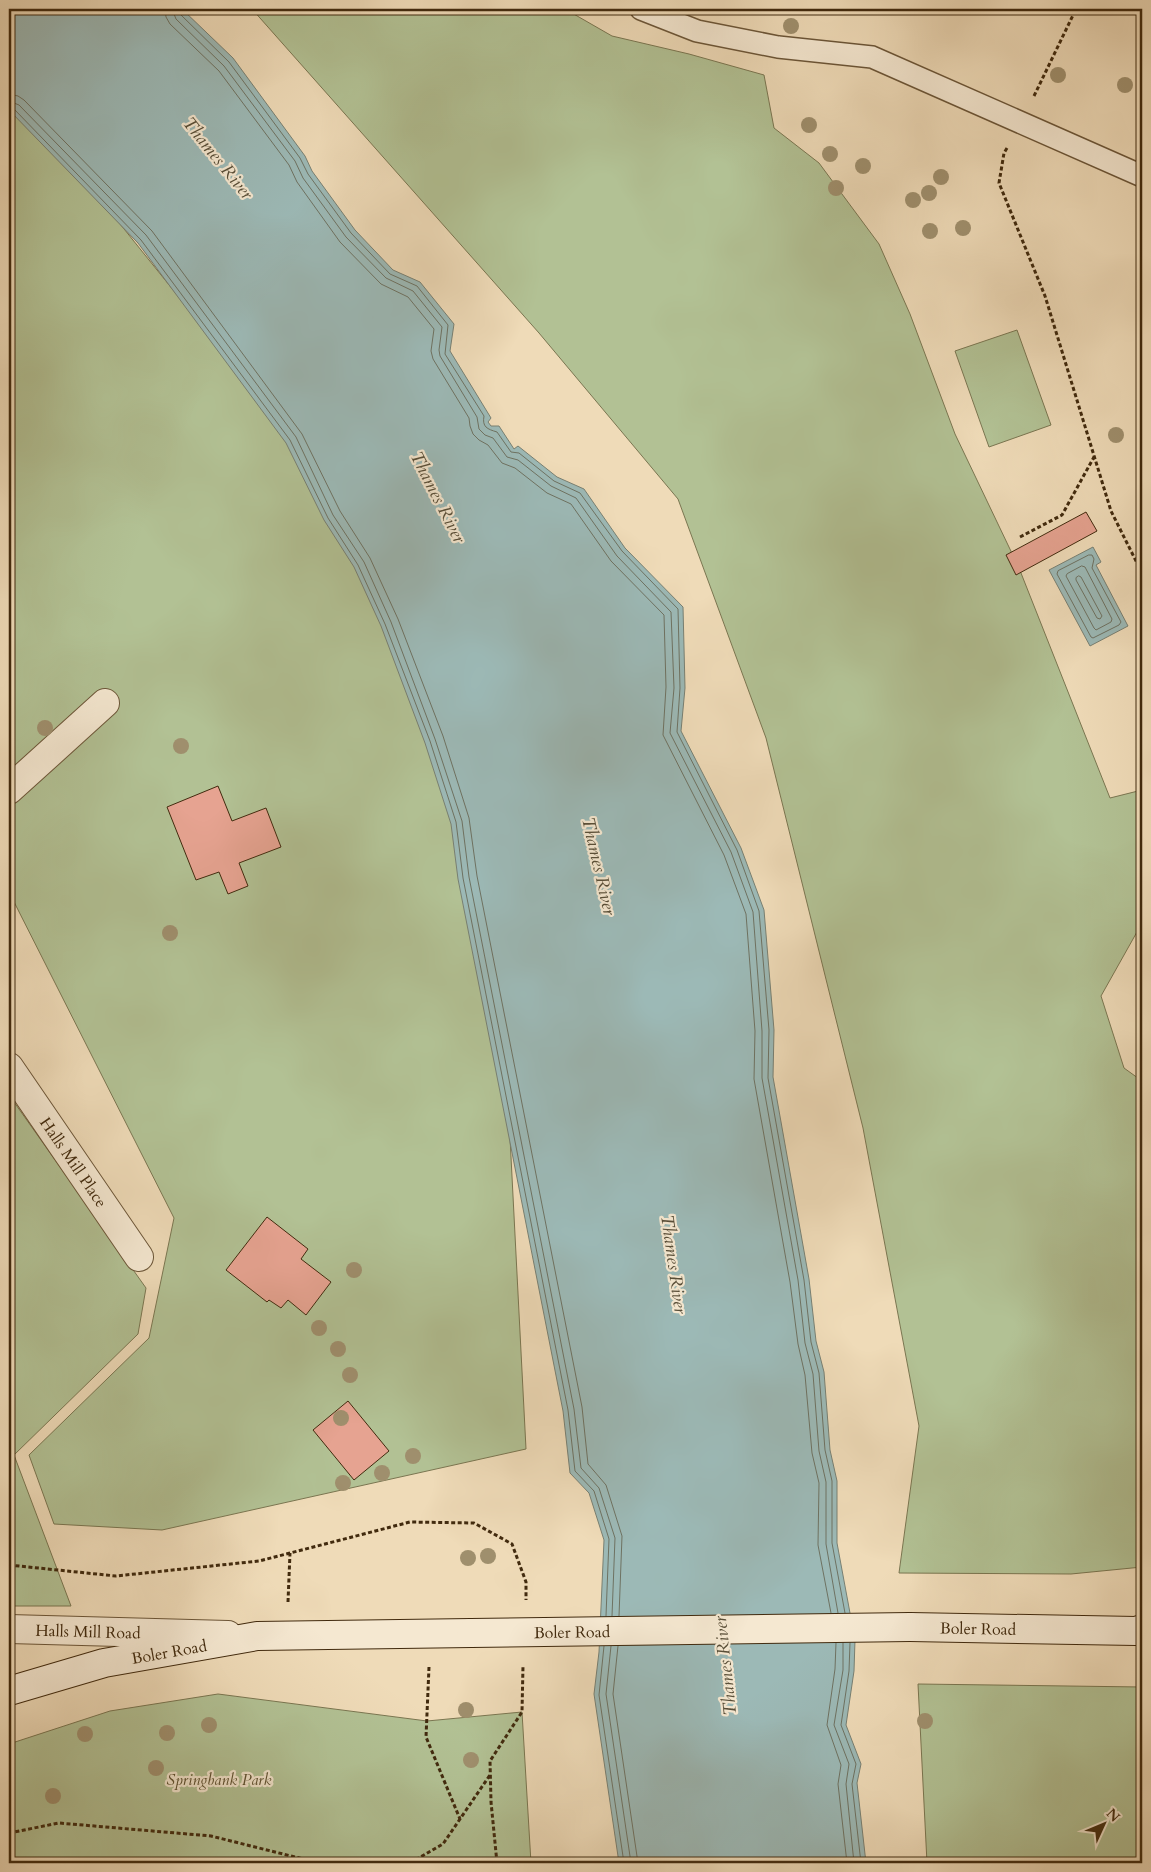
<svg xmlns="http://www.w3.org/2000/svg" width="1151" height="1872" font-family="Cardo,serif">
	<rect width="100%" height="100%" fill="#efdbb8"/>
	<filter id="stains"><feTurbulence type="fractalNoise" baseFrequency=".004" numOctaves="4"/><feColorMatrix values="0 0 0 0 .2 0 0 0 0 .09 0 0 0 0 .02 0 0 0 .5 -.17"/></filter>
	<radialGradient id="worn" r=".72"><stop offset=".6" stop-color="#630" stop-opacity="0"/><stop offset="1" stop-color="#630" stop-opacity=".3"/></radialGradient>
	<g fill="#b2c194" stroke="#7a7651">
		<path d="M 252,9 L 565,9 L 612,36 L 689,54 L 764,75 L 774,128 L 819,163 L 879,244 L 910,314 L 955,434 L 1019,568 L 1110,798 L 1142,790 L 1142,923 L 1101,996 L 1124,1068 L 1142,1081 L 1142,1567 L 1071,1574 L 899,1573 L 919,1426 L 863,1128 L 766,738 L 678,499 L 539,333 Z"/>
		<path d="M 9,100 L 63,153 L 272,413 L 468,720 L 509,1118 L 526,1449 L 162,1530 L 54,1524 L 29,1455 L 149,1338 L 174,1218 L 9,892 Z"/>
		<path d="M 1017,330 L 1051,425 L 989,447 L 955,351 Z"/>
		<path d="M 9,1095 L 146,1288 L 138,1334 L 14,1455 L 71,1606 L 9,1606 Z"/>
		<path d="M 918,1684 L 1142,1687 L 1142,1863 L 927,1863 Z"/>
		<path d="M 218,1694 L 427,1721 L 522,1712 L 531,1863 L 9,1863 L 9,1744 L 110,1711 Z"/>
	</g>
	<g fill="#9cb9b6" stroke="#788073">
		<path d="M 9,9 L 182,9 L 233,58 L 305,156 L 312,171 L 355,230 L 393,270 L 420,282 L 454,324 L 450,351 L 491,418 L 488,422 L 491,426 L 499,426 L 514,449 L 518,446 L 557,477 L 584,489 L 625,548 L 683,607 L 685,688 L 681,731 L 741,848 L 764,910 L 774,1030 L 773,1077 L 809,1279 L 816,1341 L 824,1372 L 830,1450 L 837,1481 L 837,1543 L 855,1640 L 854,1671 L 846,1725 L 861,1764 L 857,1783 L 866,1863 L 619,1863 L 594,1694 L 599,1652 L 604,1540 L 589,1493 L 570,1473 L 563,1411 L 458,879 L 451,824 L 425,743 L 381,626 L 354,567 L 324,520 L 286,443 L 138,243 L 9,110 Z"/>
		<path d="M 1093,547 L 1101,562 L 1096,565 L 1128,626 L 1090,646 L 1049,570 Z"/>
	</g>
	<g fill="none" stroke-linecap="round" stroke-linejoin="round">
		<g stroke="#6e7262" stroke-width="1">
			<path d="M 165,9 L 166,17 L 170,24 L 219,71 L 289,165 L 297,182 L 340,242 L 381,284 L 408,297 L 434,329 L 431,351 L 433,359 L 469,418 L 470,426 L 473,434 L 479,440 L 488,445 L 502,463 L 515,468 L 547,493 L 571,504 L 611,561 L 664,615 L 666,687 L 663,735 L 724,855 L 746,914 L 755,1031 L 754,1079 L 790,1282 L 798,1344 L 805,1375 L 812,1453 L 819,1483 L 818,1545 L 831,1613"/>
			<path d="M 172,9 L 176,19 L 224,66 L 295,161 L 303,178 L 346,237 L 386,278 L 413,291 L 442,327 L 439,350 L 440,356 L 477,417 L 479,429 L 485,435 L 493,438 L 507,457 L 518,460 L 551,486 L 576,498 L 617,556 L 671,612 L 674,688 L 670,733 L 731,852 L 753,912 L 762,1031 L 762,1078 L 798,1280 L 805,1343 L 813,1374 L 819,1451 L 826,1482 L 826,1544 L 838,1613"/>
			<path d="M 179,9 L 180,14 L 229,62 L 300,158 L 308,174 L 351,233 L 390,274 L 417,286 L 448,325 L 445,354 L 484,416 C 482,427 487,429 497,432 L 511,452 L 519,453 L 554,481 L 580,493 L 622,551 L 678,609 L 680,688 L 677,732 L 737,850 L 759,911 L 769,1030 L 768,1078 L 804,1280 L 811,1342 L 819,1373 L 825,1450 L 832,1481 L 832,1543 L 845,1613"/>
			<path d="M 9,94 L 18,96 L 24,100 L 152,231 L 302,434 L 340,511 L 370,558 L 398,619 L 443,736 L 469,818 L 477,876 L 582,1407 L 588,1464 L 606,1485 L 622,1536 L 619,1616"/>
			<path d="M 9,101 L 19,105 L 146,235 L 296,437 L 333,515 L 364,562 L 391,622 L 435,739 L 462,821 L 469,877 L 574,1409 L 581,1468 L 599,1488 L 615,1538 L 612,1616"/>
			<path d="M 9,108 L 14,109 L 141,240 L 290,440 L 328,518 L 358,565 L 385,624 L 430,741 L 456,822 L 463,878 L 568,1410 L 575,1471 L 594,1491 L 609,1539 L 606,1616"/>
			<path d="M 1089,555 L 1092,555 L 1094,559 L 1092,568 L 1121,622 L 1119,625 L 1093,638 L 1091,637 L 1057,574 L 1058,571 Z"/>
			<path d="M 1082,566 L 1085,567 L 1112,619 L 1111,622 L 1096,630 L 1094,628 L 1066,576 L 1067,574 Z"/>
			<path d="M 1079,576 L 1081,577 L 1102,616 L 1100,619 L 1097,618 L 1076,580 L 1076,578 Z"/>
			<path d="M 836,1643 L 835,1669 L 827,1725 L 841,1765 L 838,1784 L 847,1863"/>
			<path d="M 843,1643 L 843,1670 L 834,1725 L 849,1764 L 846,1784 L 854,1863"/>
			<path d="M 850,1643 L 849,1671 L 841,1725 L 856,1764 L 852,1784 L 861,1863"/>
			<path d="M 604,1646 L 599,1695 L 624,1863"/>
			<path d="M 611,1646 L 606,1694 L 631,1863"/>
			<path d="M 618,1646 L 613,1694 L 638,1863"/>
		</g>
	</g>
	<g fill="#e6a391" stroke="#412a0e">
		<path d="M 1086,512 L 1097,531 L 1016,575 L 1006,555 Z"/>
		<path d="M 218,786 L 232,821 L 266,808 L 281,847 L 239,863 L 248,886 L 228,894 L 219,872 L 196,880 L 167,807 Z"/>
		<path d="M 267,1217 L 308,1249 L 301,1259 L 331,1282 L 306,1315 L 288,1300 L 281,1308 L 269,1300 L 267,1302 L 226,1270 Z"/>
		<path d="M 348,1401 L 389,1451 L 354,1480 L 313,1430 Z"/>
	</g>
	<g fill="none" stroke-linecap="round" stroke-linejoin="round">
		<defs>
			<path id="lane" d="M 641,9 L 697,31 L 778,47 L 872,57 L 1142,176"/>
			<g id="street">
				<path d="M 9,790 L 105,703"/>
				<path id="s1" d="M 9,1067 L 139,1257"/>
				<path id="s2" d="M 9,1629 L 228,1635"/>
			</g>
			<g id="secondary">
				<path id="s3" d="M 910,1627 L 1136,1631 L 1142,1629"/>
				<path id="s4" d="M 9,1691 L 104,1663 L 257,1636 L 471,1633"/>
			</g>
		</defs>
		<use href="#lane" stroke="#6c5638" stroke-width="24"/>
		<use href="#street" stroke="#6c5638" stroke-width="30"/>
		<use href="#secondary" stroke="#412a0e" stroke-width="30"/>
		<g stroke="#412a0e" stroke-width="3" stroke-dasharray="4 2.5" stroke-linecap="butt">
			<path d="M 1034,96 L 1076,9"/>
			<path d="M 1007,148 L 1004,153 L 999,183 L 1045,296 L 1111,511 L 1142,573"/>
			<path d="M 1020,537 L 1062,515 L 1094,457"/>
			<path d="M 9,1565 L 116,1576 L 259,1561 L 410,1522 L 474,1523 L 512,1544 L 526,1582 L 526,1600"/>
			<path d="M 288,1602 L 290,1553"/>
			<path d="M 429,1667 L 426,1737 L 460,1819"/>
			<path d="M 9,1833 L 59,1823 L 211,1836 L 319,1863"/>
			<path d="M 410,1863 L 443,1844 L 490,1775"/>
			<path d="M 497,1863 L 491,1802 L 490,1761 L 522,1712 L 523,1666"/>
		</g>
		<use href="#lane" stroke="#f5e8d1" stroke-width="21"/>
		<use href="#street" stroke="#f5e8d1" stroke-width="28"/>
		<use href="#secondary" stroke="#f5e8d1" stroke-width="28"/>
		<defs>
			<g id="secondary-bridge">
				<path id="s5" d="M 471,1633 L 910,1627"/>
			</g>
		</defs>
		<use href="#secondary-bridge" stroke="#412a0e" stroke-width="30" stroke-linecap="butt"/>
		<use href="#secondary-bridge" stroke="#f5e8d1" stroke-width="28"/>
	</g>
	<g fill="#9f8f6d">
		<circle cx="791" cy="26" r="8"/>
		<circle cx="1058" cy="75" r="8"/>
		<circle cx="1125" cy="85" r="8"/>
		<circle cx="809" cy="125" r="8"/>
		<circle cx="830" cy="154" r="8"/>
		<circle cx="863" cy="166" r="8"/>
		<circle cx="941" cy="177" r="8"/>
		<circle cx="836" cy="188" r="8"/>
		<circle cx="929" cy="193" r="8"/>
		<circle cx="913" cy="200" r="8"/>
		<circle cx="963" cy="228" r="8"/>
		<circle cx="930" cy="231" r="8"/>
		<circle cx="1116" cy="435" r="8"/>
		<circle cx="45" cy="728" r="8"/>
		<circle cx="181" cy="746" r="8"/>
		<circle cx="170" cy="933" r="8"/>
		<circle cx="354" cy="1270" r="8"/>
		<circle cx="319" cy="1328" r="8"/>
		<circle cx="338" cy="1349" r="8"/>
		<circle cx="350" cy="1375" r="8"/>
		<circle cx="341" cy="1418" r="8"/>
		<circle cx="413" cy="1456" r="8"/>
		<circle cx="382" cy="1473" r="8"/>
		<circle cx="343" cy="1483" r="8"/>
		<circle cx="488" cy="1556" r="8"/>
		<circle cx="468" cy="1558" r="8"/>
		<circle cx="466" cy="1710" r="8"/>
		<circle cx="925" cy="1721" r="8"/>
		<circle cx="209" cy="1725" r="8"/>
		<circle cx="167" cy="1733" r="8"/>
		<circle cx="85" cy="1734" r="8"/>
		<circle cx="471" cy="1760" r="8"/>
		<circle cx="156" cy="1768" r="8"/>
		<circle cx="53" cy="1796" r="8"/>
	</g>
	<g text-anchor="middle" stroke-width="4.5" stroke-linejoin="round" paint-order="stroke">
		<g font-size="16" fill="#412a0e" stroke="#f5e8d1">
			<text dy="6" stroke="none"><textPath href="#s1" startOffset="115">Halls Mill Place</textPath></text>
			<text dy="6" stroke="none"><textPath href="#s3" startOffset="68">Boler Road</textPath></text>
			<text dy="6" stroke="none"><textPath href="#s2" startOffset="79">Halls Mill Road</textPath></text>
			<text dy="6" stroke="none"><textPath href="#s5" startOffset="101">Boler Road</textPath></text>
			<text dy="6" stroke="none"><textPath href="#s4" startOffset="165">Boler Road</textPath></text>
		</g>
		<g font-size="16" font-style="italic" fill="#5d5030" stroke="#f5e8d1">
			<text x="219" y="1785">Springbank Park</text>
		</g>
		<g font-size="18" font-style="italic" fill="#584e38" stroke="#f5e8d1">
			<text transform="translate(218 158) rotate(51)" y="6">Thames River</text>
			<text transform="translate(438 497) rotate(63)" y="6">Thames River</text>
			<text transform="translate(599 866) rotate(77)" y="6">Thames River</text>
			<text transform="translate(674 1264) rotate(82)" y="6">Thames River</text>
			<text transform="translate(725 1666) rotate(-96)" y="6">Thames River</text>
		</g>
	</g>
	<rect width="1151" height="1872" fill="none" stroke="#efdbb8" stroke-width="30"/>
	<rect x="10" y="10" width="1131" height="1852" fill="none" stroke="#412a0e" stroke-width="2.5"/>
	<rect x="15" y="15" width="1121" height="1842" fill="none" stroke="#412a0e"/>
	<g transform="translate(1104 1824) rotate(46)" stroke="#f5e8d1" stroke-width="4" paint-order="stroke">
	<path d="M0-4L9 19L0 12L-9 19Z" fill="#412a0e"/>
	<text y="-8" font-size="14" font-weight="bold" text-anchor="middle" fill="#412a0e">N</text>
	</g>
	<rect width="100%" height="100%" filter="url(#stains)"/>
	<rect width="100%" height="100%" fill="url(#worn)"/>
</svg>
